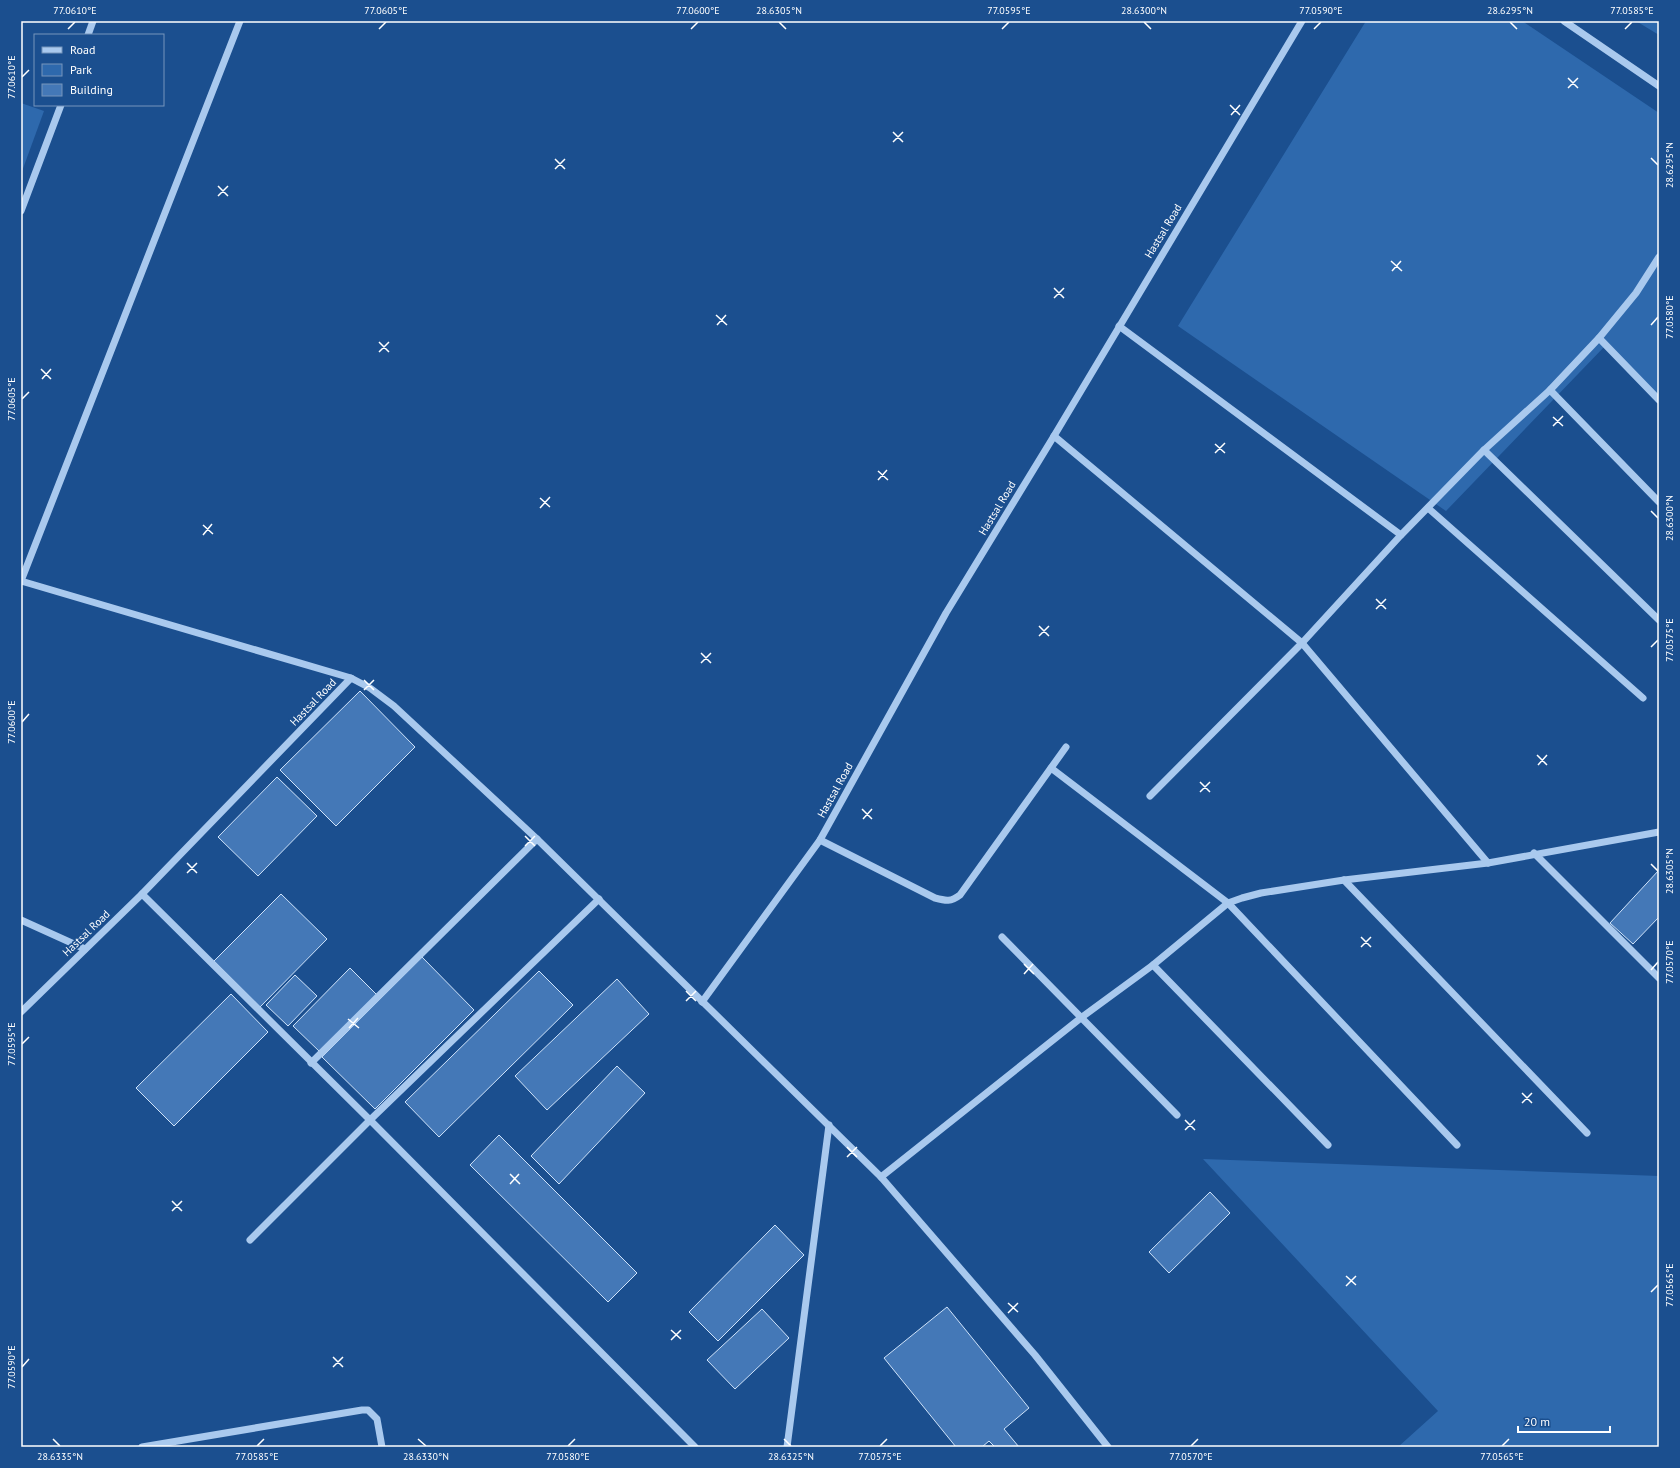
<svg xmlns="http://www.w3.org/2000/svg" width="1680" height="1468" font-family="'PT Sans',sans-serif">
	<rect width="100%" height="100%" fill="#1b4f8f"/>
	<g fill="#2e69ad">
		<path d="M 1366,21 L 1522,21 L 1659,113 L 1659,396 L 1605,346 L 1446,511 L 1178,326 Z"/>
		<path d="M 1636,21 L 1659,21 L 1659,35 Z"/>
		<path d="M 21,103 L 44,111 L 21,174 Z"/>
		<path d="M 1203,1159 L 1659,1176 L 1659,1447 L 1398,1447 L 1438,1411 Z"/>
	</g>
	<g fill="#4478b7" stroke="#cfe3fa">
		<path d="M 360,691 L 415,747 L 336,826 L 280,770 Z"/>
		<path d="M 277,777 L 317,816 L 258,876 L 218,837 Z"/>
		<path d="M 1659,870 L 1659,917 L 1633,944 L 1610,923 Z"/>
		<path d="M 281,894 L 327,939 L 260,1007 L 214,961 Z"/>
		<path d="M 422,957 L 474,1010 L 375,1109 L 322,1057 Z"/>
		<path d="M 350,968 L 377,995 L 320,1052 L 293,1026 Z"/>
		<path d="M 539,971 L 573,1005 L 439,1137 L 405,1102 Z"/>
		<path d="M 295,975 L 317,996 L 288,1026 L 266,1005 Z"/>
		<path d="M 617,979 L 649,1014 L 547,1110 L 515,1076 Z"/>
		<path d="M 231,994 L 268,1032 L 174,1126 L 136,1088 Z"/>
		<path d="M 617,1066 L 645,1093 L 559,1184 L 531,1156 Z"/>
		<path d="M 499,1135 L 637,1273 L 608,1302 L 470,1165 Z"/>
		<path d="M 1210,1192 L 1230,1213 L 1169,1273 L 1149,1252 Z"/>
		<path d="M 775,1225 L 804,1255 L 718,1341 L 689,1312 Z"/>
		<path d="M 947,1307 L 1029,1408 L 1004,1429 L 1019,1447 L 995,1447 L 989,1441 L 982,1447 L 956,1447 L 884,1358 Z"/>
		<path d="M 762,1309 L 789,1338 L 735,1389 L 707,1360 Z"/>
	</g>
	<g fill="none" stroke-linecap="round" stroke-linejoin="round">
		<g stroke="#a9c9ee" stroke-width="7">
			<path d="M 1564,21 L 1659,86"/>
			<path d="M 88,35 L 93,21"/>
			<path d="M 21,211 L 61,105"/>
			<path d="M 1119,326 L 1401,535"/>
			<path d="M 1599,338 L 1659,400"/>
			<path d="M 1550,390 L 1659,502"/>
			<path d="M 1054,436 L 1302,643 L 1488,863"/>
			<path d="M 1484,450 L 1659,620"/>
			<path d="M 1428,508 L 1643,698"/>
			<path d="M 21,581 L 240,21"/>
			<path d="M 21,581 L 351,678"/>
			<path d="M 1051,768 L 1228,903 L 1457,1145"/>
			<path d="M 1150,796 L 1302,643 L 1401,535 L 1484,450 L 1550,390 L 1599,338 L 1636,293 L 1659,257"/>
			<path d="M 820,840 L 935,898 C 946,901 951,902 960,895 L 1066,747"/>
			<path d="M 1534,853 L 1659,978"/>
			<path d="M 1344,880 L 1587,1133"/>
			<path d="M 142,894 L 370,1120 L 695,1447"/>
			<path d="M 21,920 L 85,949"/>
			<path d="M 1002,937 L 1177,1115"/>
			<path d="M 1153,965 L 1328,1145"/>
			<path d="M 702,1002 L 820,840 L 946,613 L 1054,436 L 1302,21"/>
			<path d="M 21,1012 L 142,894 L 351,678 L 370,688 L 394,706 L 537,839 L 881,1177 L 1035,1355 L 1108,1447"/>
			<path d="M 311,1063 L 537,839"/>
			<path d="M 881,1177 L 1082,1017 L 1153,965 L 1228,903 L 1242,898 L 1261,893 L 1344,880 L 1488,863 L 1659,832"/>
			<path d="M 250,1240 L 370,1120 L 599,899"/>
			<path d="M 142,1447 L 362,1410 L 368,1410 L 377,1419 L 382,1447"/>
			<path d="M 787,1447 L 829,1125"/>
		</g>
	</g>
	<path fill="none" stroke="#fff" stroke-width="1.5" d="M 779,22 L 786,29M 1144,22 L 1151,29M 1510,22 L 1517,29M 68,29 L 75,22M 379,29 L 386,22M 691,29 L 698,22M 1002,29 L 1009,22M 1314,29 L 1321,22M 1625,29 L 1632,22M 22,77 L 29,70M 1568,78 L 1578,88M 1568,88 L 1578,78M 1230,105 L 1240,115M 1231,115 L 1240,105M 893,132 L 903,142M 893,142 L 903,132M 1651,158 L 1658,165M 555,159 L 565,169M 555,169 L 565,159M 218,186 L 228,196M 218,196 L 228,186M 1391,261 L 1402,271M 1392,271 L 1401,261M 1054,288 L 1064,298M 1054,298 L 1064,288M 716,315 L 727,325M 717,325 L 726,315M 1651,325 L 1658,317M 379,342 L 389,352M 379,352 L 389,342M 41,369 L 51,379M 42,379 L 51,369M 22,399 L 29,392M 1553,417 L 1563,426M 1553,426 L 1563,416M 1215,444 L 1225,453M 1215,453 L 1225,443M 878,471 L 888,480M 878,480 L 887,470M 540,498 L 550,507M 540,508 L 550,497M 1651,511 L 1658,518M 203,525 L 213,534M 203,535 L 212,524M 1376,599 L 1386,609M 1376,609 L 1386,599M 1039,626 L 1049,636M 1039,636 L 1049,626M 1651,647 L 1658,640M 701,653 L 711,663M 701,663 L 711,653M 364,680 L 374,690M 364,690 L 374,680M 22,722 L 29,714M 1537,755 L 1547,765M 1538,765 L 1547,755M 1200,782 L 1210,792M 1200,792 L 1210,782M 862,809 L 872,819M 863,819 L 872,809M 525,836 L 535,846M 525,846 L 535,836M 187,863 L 197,873M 1651,864 L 1658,871M 187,873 L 197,863M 1361,937 L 1371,947M 1361,947 L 1371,937M 1024,964 L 1034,974M 1651,970 L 1658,962M 1024,974 L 1033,964M 686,991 L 696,1001M 686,1001 L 696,991M 348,1019 L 359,1028M 349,1028 L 358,1018M 22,1044 L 29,1037M 1522,1093 L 1532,1103M 1522,1103 L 1532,1093M 1185,1120 L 1195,1130M 1185,1130 L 1195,1120M 847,1147 L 857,1157M 847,1157 L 857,1147M 510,1174 L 520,1184M 510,1184 L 519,1174M 172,1201 L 182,1211M 172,1211 L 182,1201M 1346,1276 L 1356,1285M 1346,1286 L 1356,1276M 1651,1292 L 1658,1285M 1008,1303 L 1018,1312M 1008,1313 L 1018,1303M 671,1330 L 681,1339M 671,1340 L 681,1330M 333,1357 L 343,1367M 22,1367 L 29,1359M 333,1367 L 343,1357M 53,1439 L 60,1446M 418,1439 L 426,1446M 784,1439 L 791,1446M 257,1446 L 264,1439M 568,1446 L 575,1439M 880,1446 L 887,1439M 1191,1446 L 1198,1439M 1502,1446 L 1509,1439"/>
	<g text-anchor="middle" stroke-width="3.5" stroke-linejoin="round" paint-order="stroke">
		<g font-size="11" fill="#fff" stroke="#1b4f8f">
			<text transform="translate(1163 231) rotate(-59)" y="4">Hastsal Road</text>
			<text transform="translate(997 508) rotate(-59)" y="4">Hastsal Road</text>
			<text transform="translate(313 702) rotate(-46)" y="4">Hastsal Road</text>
			<text transform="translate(835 790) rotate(-61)" y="4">Hastsal Road</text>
			<text transform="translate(86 933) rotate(-44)" y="4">Hastsal Road</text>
		</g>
	</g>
	<rect width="1680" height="1468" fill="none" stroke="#1b4f8f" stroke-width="44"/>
	<rect x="34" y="34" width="130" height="72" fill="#1b4f8f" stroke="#7695bc"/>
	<rect x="42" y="47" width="20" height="6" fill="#a9c9ee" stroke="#7695bc"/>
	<text x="70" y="54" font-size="12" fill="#ffffff">Road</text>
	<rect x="42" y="64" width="20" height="12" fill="#2e69ad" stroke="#7695bc"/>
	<text x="70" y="74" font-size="12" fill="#ffffff">Park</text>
	<rect x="42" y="84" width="20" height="12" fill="#4478b7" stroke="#7695bc"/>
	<text x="70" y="94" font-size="12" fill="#ffffff">Building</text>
	<path d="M1518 1426v6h92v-6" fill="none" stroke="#ffffff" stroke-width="2"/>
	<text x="1524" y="1426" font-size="12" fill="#ffffff" stroke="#1b4f8f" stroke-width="3" paint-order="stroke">20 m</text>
	<rect x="22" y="22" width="1636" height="1424" fill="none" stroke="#fff" stroke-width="1.5"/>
	<g font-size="10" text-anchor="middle" fill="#fff">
		<text x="75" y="14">77.0610°E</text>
		<text x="386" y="14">77.0605°E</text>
		<text x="698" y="14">77.0600°E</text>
		<text x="779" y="14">28.6305°N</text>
		<text x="1009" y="14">77.0595°E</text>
		<text x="1144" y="14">28.6300°N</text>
		<text x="1321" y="14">77.0590°E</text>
		<text x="1510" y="14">28.6295°N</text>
		<text x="1632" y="14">77.0585°E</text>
		<text transform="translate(11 77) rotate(-90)" y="4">77.0610°E</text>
		<text transform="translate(1669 165) rotate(-90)" y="4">28.6295°N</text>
		<text transform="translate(1669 317) rotate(-90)" y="4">77.0580°E</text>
		<text transform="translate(11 399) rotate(-90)" y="4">77.0605°E</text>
		<text transform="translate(1669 518) rotate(-90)" y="4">28.6300°N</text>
		<text transform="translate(1669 640) rotate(-90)" y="4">77.0575°E</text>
		<text transform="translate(11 722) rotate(-90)" y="4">77.0600°E</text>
		<text transform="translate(1669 871) rotate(-90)" y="4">28.6305°N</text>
		<text transform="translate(1669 962) rotate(-90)" y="4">77.0570°E</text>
		<text transform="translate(11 1044) rotate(-90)" y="4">77.0595°E</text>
		<text transform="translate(1669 1285) rotate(-90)" y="4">77.0565°E</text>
		<text transform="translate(11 1367) rotate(-90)" y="4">77.0590°E</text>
		<text x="60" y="1460">28.6335°N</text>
		<text x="257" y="1460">77.0585°E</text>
		<text x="426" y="1460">28.6330°N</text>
		<text x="568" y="1460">77.0580°E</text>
		<text x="791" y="1460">28.6325°N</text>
		<text x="880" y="1460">77.0575°E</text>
		<text x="1191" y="1460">77.0570°E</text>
		<text x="1502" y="1460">77.0565°E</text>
	</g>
</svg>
